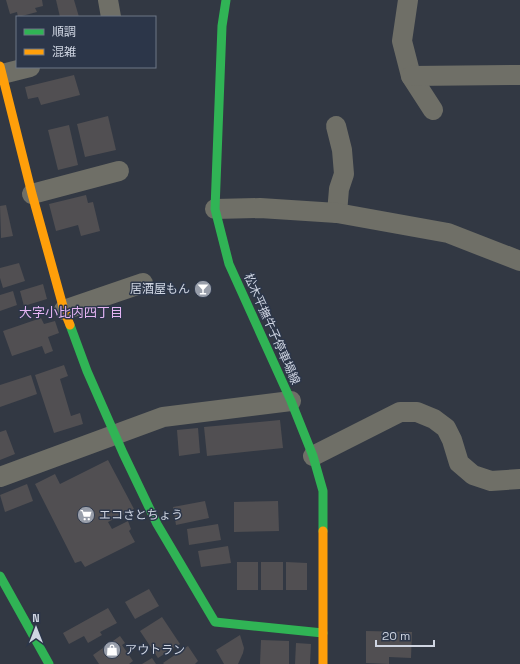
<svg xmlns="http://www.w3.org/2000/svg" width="520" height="664" font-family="'Space Grotesk','Noto Sans JP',sans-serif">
	<rect width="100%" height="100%" fill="#323843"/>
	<g fill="#514f52">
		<path d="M 6,0 L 42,0 L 43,6 L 35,8 L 37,12 L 18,17 L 17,12 L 10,14 Z"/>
		<path d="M 56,0 L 74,0 L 79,17 L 60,17 Z"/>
		<path d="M 74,75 L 80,95 L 41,105 L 38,97 L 28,99 L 25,87 Z"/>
		<path d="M 108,116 L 116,150 L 85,157 L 77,124 Z"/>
		<path d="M 69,125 L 78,165 L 58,170 L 48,130 Z"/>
		<path d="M 86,195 L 88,203 L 93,202 L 100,231 L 81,236 L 78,225 L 56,231 L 49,204 Z"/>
		<path d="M 6,205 L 13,236 L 1,238 L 0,206 Z"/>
		<path d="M 19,263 L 25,281 L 3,288 L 0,278 L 0,268 Z"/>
		<path d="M 43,284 L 47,299 L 24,306 L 20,291 Z"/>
		<path d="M 13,291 L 17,305 L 0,311 L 0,295 Z"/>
		<path d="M 41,318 L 44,324 L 55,321 L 59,333 L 48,337 L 53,351 L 45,354 L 42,346 L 12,356 L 3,331 Z"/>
		<path d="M 64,365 L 68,376 L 60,379 L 71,416 L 80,413 L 83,424 L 54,433 L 35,375 Z"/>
		<path d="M 31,375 L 37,394 L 0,407 L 0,385 Z"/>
		<path d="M 280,420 L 283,448 L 207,456 L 204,427 Z"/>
		<path d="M 198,428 L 200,453 L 179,456 L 177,430 Z"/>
		<path d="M 6,430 L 15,454 L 0,460 L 0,432 Z"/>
		<path d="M 108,460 L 134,509 L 108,522 L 112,529 L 128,521 L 131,529 L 129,531 L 135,542 L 85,567 L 81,561 L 75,563 L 35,484 L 55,474 L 60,484 Z"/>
		<path d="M 27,484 L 33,501 L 5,512 L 0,495 Z"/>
		<path d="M 205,501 L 209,518 L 176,525 L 173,507 Z"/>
		<path d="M 278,501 L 279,531 L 234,532 L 234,502 Z"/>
		<path d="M 218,524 L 221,540 L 189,545 L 187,529 Z"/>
		<path d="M 228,546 L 231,563 L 201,567 L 198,551 Z"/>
		<rect x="237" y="562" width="21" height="28"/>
		<rect x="261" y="562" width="22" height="28"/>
		<path d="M 286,562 L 307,563 L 307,590 L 286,590 Z"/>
		<path d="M 149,589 L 159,606 L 135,619 L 125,602 Z"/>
		<path d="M 108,608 L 117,623 L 100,632 L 102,635 L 88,643 L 84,636 L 69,644 L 63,633 Z"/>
		<path d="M 162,617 L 180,644 L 158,658 L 140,631 Z"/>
		<path d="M 366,631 L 412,632 L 411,658 L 389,657 L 389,664 L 366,663 Z"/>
		<path d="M 240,635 L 244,648 L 243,653 L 238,664 L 224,664 L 216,650 Z"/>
		<path d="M 120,636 L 125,643 L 122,645 L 133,661 L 129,664 L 99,664 L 93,655 Z"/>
		<path d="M 261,640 L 289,641 L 289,664 L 260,664 Z"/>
		<path d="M 296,643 L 311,644 L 310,664 L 295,664 Z"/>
		<path d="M 188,646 L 198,661 L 195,664 L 164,664 L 163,663 Z"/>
		<path d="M 152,658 L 156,664 L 142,664 Z"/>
	</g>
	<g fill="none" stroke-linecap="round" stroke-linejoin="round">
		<g stroke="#6f6f67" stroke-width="20">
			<path d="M 108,0 L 111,17"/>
			<path d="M 408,0 L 402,41 L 411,76 L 433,110"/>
			<path d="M 2,74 L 30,67"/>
			<path d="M 411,76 L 520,75"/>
			<path d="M 336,126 L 342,150 L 344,174 L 339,189 L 337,213"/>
			<path d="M 32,194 L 119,171"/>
			<path d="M 215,209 L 260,208 L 337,213 L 448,233 L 520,261"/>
			<path d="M 64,310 L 143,283"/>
			<path d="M 313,456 L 400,412 L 417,412 L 434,419 L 446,428 L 452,440 L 459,463 L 473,475 L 491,481 L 520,479"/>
			<path d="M 0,477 L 163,417 L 291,401"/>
		</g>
		<g stroke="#30b455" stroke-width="9">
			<path d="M 226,0 L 222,26 L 215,209 L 229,264 L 291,401 L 313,456 L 323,491 L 323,531"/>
			<path d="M 70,325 L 87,371 L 123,453 L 157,524 L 215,622 L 323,633"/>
			<path d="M 0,576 L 49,664"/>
		</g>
		<g stroke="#ff9f0a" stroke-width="9">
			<path d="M 0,66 L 32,194 L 64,310 L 70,325"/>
			<path d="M 323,531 L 323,664"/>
		</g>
	</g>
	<defs>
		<symbol id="bar-disc" viewBox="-11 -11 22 22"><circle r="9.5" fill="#989eaa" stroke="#2c3649"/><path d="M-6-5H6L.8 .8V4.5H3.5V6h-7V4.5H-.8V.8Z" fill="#fff"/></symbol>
		<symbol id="supermarket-disc" viewBox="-11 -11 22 22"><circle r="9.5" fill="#989eaa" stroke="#2c3649"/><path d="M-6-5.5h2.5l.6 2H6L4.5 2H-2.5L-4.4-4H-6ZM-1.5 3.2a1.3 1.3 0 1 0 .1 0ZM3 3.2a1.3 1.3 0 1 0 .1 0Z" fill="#fff"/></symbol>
		<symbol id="shop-disc" viewBox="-11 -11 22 22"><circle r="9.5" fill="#989eaa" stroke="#2c3649"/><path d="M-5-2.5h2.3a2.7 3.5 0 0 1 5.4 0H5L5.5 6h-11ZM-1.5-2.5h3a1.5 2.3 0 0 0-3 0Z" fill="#fff"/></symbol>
	</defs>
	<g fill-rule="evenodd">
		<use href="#bar-disc" x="193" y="279" width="20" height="20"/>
		<use href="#supermarket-disc" x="76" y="505" width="20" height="20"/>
		<use href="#shop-disc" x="102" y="640" width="20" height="20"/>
	</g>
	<g text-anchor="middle" stroke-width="3" stroke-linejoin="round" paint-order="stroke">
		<g font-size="12" fill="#cfd5e2" stroke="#2c3649" text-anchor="start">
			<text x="190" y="293" text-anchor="end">居酒屋もん</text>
			<text x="99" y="519">エコさとちょう</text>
			<text x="125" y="654">アウトラン</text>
		</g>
		<g font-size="12" fill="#cfd5e2" stroke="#2c3649">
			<text transform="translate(272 329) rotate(66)" y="4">松木平撫牛子停車場線</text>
		</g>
		<g font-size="13" fill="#e5b4f3" stroke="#2c3649">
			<text x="71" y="317">大字小比内四丁目</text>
		</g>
	</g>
	<rect x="16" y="16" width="140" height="52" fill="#2c3649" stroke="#6d7686"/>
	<rect x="24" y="29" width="20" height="6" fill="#30b455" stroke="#6d7686"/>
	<text x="52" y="36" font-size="12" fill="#cfd5e2">順調</text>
	<rect x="24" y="49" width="20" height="6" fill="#ff9f0a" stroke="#6d7686"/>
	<text x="52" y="56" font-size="12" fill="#cfd5e2">混雑</text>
	<g transform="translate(36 628)" stroke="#2c3649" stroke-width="3" paint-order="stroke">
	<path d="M0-3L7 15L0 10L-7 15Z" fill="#cfd5e2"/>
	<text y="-6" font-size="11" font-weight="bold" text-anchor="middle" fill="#cfd5e2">N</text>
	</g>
	<path d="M376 640v6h58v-6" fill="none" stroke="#cfd5e2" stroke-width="2"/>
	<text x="382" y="640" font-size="12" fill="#cfd5e2" stroke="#2c3649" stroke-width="3" paint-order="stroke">20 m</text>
</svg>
